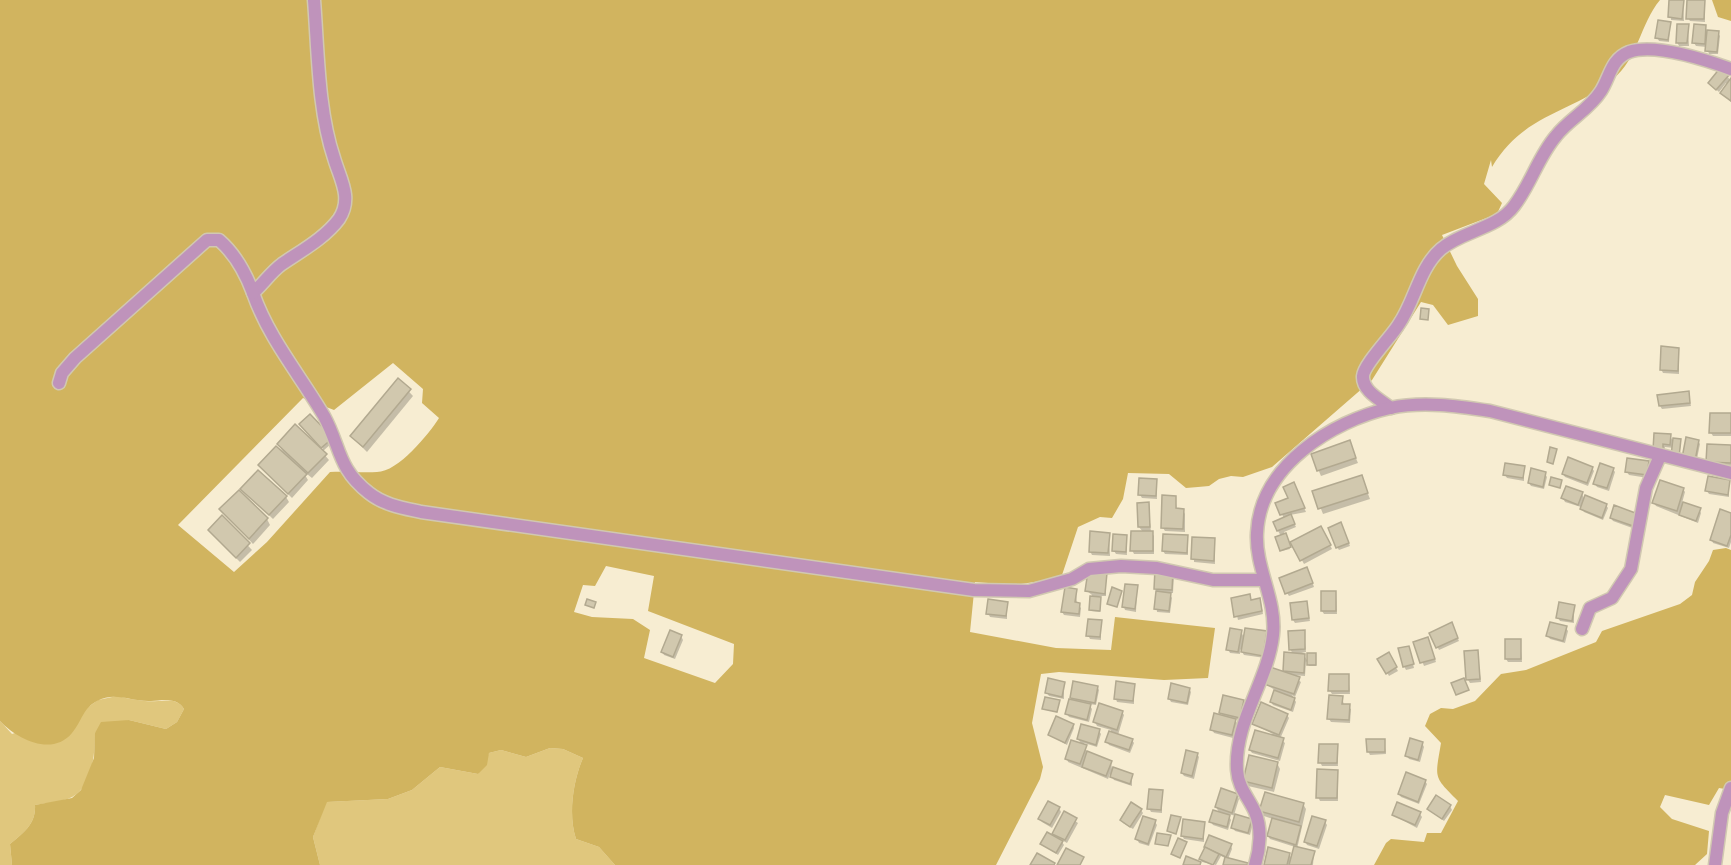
<svg xmlns="http://www.w3.org/2000/svg" width="1731" height="865" font-family="Lora,serif">
	<rect width="100%" height="100%" fill="#f7edd2"/>
	<g fill="#e0c77d">
		<path d="M 117,696 C 126,698 135,700 145,701 C 159,703 176,695 184,709 L 177,722 L 166,729 L 129,720 L 95,733 C 95,752 93,786 72,797 C 62,802 47,803 35,805 C 36,824 24,832 10,844 L 12,865 L 0,865 L 0,721 L 12,734 L 84,710 L 98,700 Z"/>
		<path d="M 550,748 L 563,749 L 583,758 C 573,781 568,815 576,839 L 599,847 L 615,865 L 320,865 L 313,837 L 326,802 L 388,799 L 412,790 L 440,767 L 478,774 L 489,753 L 501,750 L 526,757 Z"/>
	</g>
	<g fill="#d1b45f" fill-rule="evenodd">
		<path d="M 0,0 L 1660,0 C 1640,24 1638,59 1613,79 C 1569,115 1524,113 1492,167 L 1491,160 L 1484,184 L 1502,203 L 1497,214 L 1442,235 L 1457,266 L 1478,299 L 1478,316 L 1448,325 L 1433,305 L 1421,302 L 1372,380 L 1272,467 L 1243,477 L 1231,476 L 1219,479 L 1209,486 L 1198,487 L 1186,488 L 1169,474 L 1128,473 L 1123,499 L 1112,518 L 1100,517 L 1078,527 L 1061,578 L 1015,585 L 975,582 L 970,632 L 1056,648 L 1111,650 L 1115,617 L 1215,628 L 1208,678 L 1164,680 L 1059,672 L 1041,674 L 1032,723 L 1043,767 L 1040,779 L 996,865 L 615,865 L 599,847 L 576,839 C 568,815 573,781 583,758 L 563,749 L 550,748 L 526,757 L 501,750 L 489,753 L 487,765 L 478,774 L 440,767 L 412,790 L 388,799 L 327,802 L 313,837 L 320,865 L 12,865 L 10,844 C 24,832 36,824 35,805 L 72,798 L 81,790 L 94,758 L 95,733 L 101,722 L 129,720 L 166,729 L 177,722 L 184,709 C 177,697 163,700 151,701 C 132,702 115,691 97,701 C 83,708 82,721 72,733 C 52,757 17,739 0,721 ZM 393,363 L 423,389 L 422,403 L 439,418 C 429,434 398,472 377,472 C 362,473 346,471 330,472 L 267,542 L 234,572 L 178,525 L 303,398 L 334,410 ZM 606,566 L 654,576 L 648,611 L 734,644 L 733,664 L 715,683 L 644,658 L 650,630 L 633,619 L 592,617 L 574,612 L 583,585 L 595,586 Z"/>
		<path d="M 1712,0 L 1731,0 L 1731,21 L 1718,17 Z"/>
		<path d="M 1726,548 L 1731,550 L 1731,790 L 1719,788 L 1709,805 L 1665,795 L 1660,807 L 1672,819 L 1709,831 L 1707,854 L 1695,865 L 1374,865 L 1386,843 L 1391,839 L 1424,842 L 1427,833 L 1441,833 L 1458,801 C 1433,776 1435,779 1441,743 L 1425,726 L 1430,714 L 1441,708 L 1453,709 L 1475,701 L 1501,674 L 1526,670 L 1596,642 L 1602,631 L 1680,604 L 1692,595 L 1695,582 L 1709,561 L 1713,550 Z"/>
	</g>
	<g fill="#0003">
		<path d="M 1671,0 L 1683,0 L 1684,21 L 1671,20 Z"/>
		<path d="M 1704,1 L 1705,22 L 1690,21 L 1688,18 Z"/>
		<path d="M 1670,24 L 1669,42 L 1659,41 L 1657,37 Z"/>
		<path d="M 1688,26 L 1689,46 L 1679,46 L 1677,42 Z"/>
		<path d="M 1705,26 L 1707,32 L 1718,33 L 1720,36 L 1718,54 L 1709,54 L 1707,47 L 1696,46 L 1694,43 Z"/>
		<path d="M 1727,76 L 1731,81 L 1731,102 L 1722,93 L 1728,85 L 1726,83 L 1719,92 L 1709,83 Z"/>
		<path d="M 1679,349 L 1679,374 L 1663,373 L 1661,369 Z"/>
		<path d="M 398,380 L 413,396 L 367,452 L 351,436 Z"/>
		<path d="M 1688,393 L 1691,406 L 1662,409 L 1660,406 Z"/>
		<path d="M 1731,415 L 1731,436 L 1713,436 L 1711,433 Z"/>
		<path d="M 303,427 L 333,442 L 322,452 L 329,460 L 312,478 L 302,470 L 308,480 L 292,498 L 259,465 L 285,455 L 278,444 L 321,451 L 323,449 Z"/>
		<path d="M 1670,436 L 1674,443 L 1681,442 L 1679,457 L 1674,448 L 1665,447 L 1664,454 L 1654,449 Z"/>
		<path d="M 1698,441 L 1700,444 L 1696,464 L 1686,461 Z"/>
		<path d="M 1349,442 L 1358,463 L 1321,476 L 1312,455 Z"/>
		<path d="M 1731,447 L 1731,466 L 1710,465 Z"/>
		<path d="M 1648,462 L 1648,478 L 1629,475 L 1627,472 Z"/>
		<path d="M 1524,467 L 1524,481 L 1507,478 L 1505,475 Z"/>
		<path d="M 1592,468 L 1594,471 L 1588,486 L 1565,477 L 1563,474 Z"/>
		<path d="M 1613,469 L 1615,472 L 1609,491 L 1597,487 L 1595,484 Z"/>
		<path d="M 1545,474 L 1547,477 L 1544,489 L 1531,486 L 1529,483 Z"/>
		<path d="M 1361,476 L 1370,499 L 1323,514 L 1314,491 Z"/>
		<path d="M 1156,481 L 1157,499 L 1142,498 L 1140,495 Z"/>
		<path d="M 1729,481 L 1729,497 L 1709,494 L 1707,491 Z"/>
		<path d="M 1295,487 L 1306,512 L 1290,515 L 1296,527 L 1284,532 L 1290,549 L 1282,551 L 1277,538 L 1281,536 L 1278,531 L 1284,519 L 1282,514 Z"/>
		<path d="M 242,489 L 286,497 L 289,502 L 273,519 Z"/>
		<path d="M 1683,489 L 1685,492 L 1682,503 L 1699,509 L 1701,513 L 1698,523 L 1656,506 L 1654,503 Z"/>
		<path d="M 1582,494 L 1585,500 L 1606,505 L 1608,508 L 1603,520 L 1584,512 L 1581,507 L 1565,502 L 1563,498 Z"/>
		<path d="M 1175,497 L 1177,510 L 1183,510 L 1185,514 L 1185,532 L 1165,531 L 1163,528 Z"/>
		<path d="M 1148,504 L 1151,532 L 1154,536 L 1154,554 L 1134,554 L 1132,550 L 1143,532 L 1139,527 Z"/>
		<path d="M 221,509 L 267,519 L 270,525 L 253,544 Z"/>
		<path d="M 1637,515 L 1635,529 L 1613,521 L 1611,518 Z"/>
		<path d="M 1731,515 L 1731,542 L 1729,548 L 1713,543 L 1712,540 Z"/>
		<path d="M 222,518 L 252,550 L 240,562 L 213,535 Z"/>
		<path d="M 1342,527 L 1350,546 L 1339,550 L 1337,547 Z"/>
		<path d="M 1321,528 L 1332,549 L 1304,564 L 1292,542 Z"/>
		<path d="M 1109,534 L 1110,556 L 1092,555 L 1090,551 Z"/>
		<path d="M 1126,536 L 1127,555 L 1116,554 L 1114,551 Z"/>
		<path d="M 1187,536 L 1188,555 L 1165,554 L 1163,551 Z"/>
		<path d="M 1194,538 L 1214,539 L 1215,564 L 1194,562 Z"/>
		<path d="M 1309,573 L 1314,587 L 1289,596 L 1287,593 Z"/>
		<path d="M 1106,574 L 1106,596 L 1099,596 L 1100,612 L 1091,611 L 1092,595 L 1087,591 Z"/>
		<path d="M 1174,575 L 1173,593 L 1169,593 L 1172,598 L 1170,613 L 1157,612 L 1156,589 Z"/>
		<path d="M 1137,587 L 1136,612 L 1125,610 L 1124,607 Z"/>
		<path d="M 1076,591 L 1077,604 L 1081,608 L 1080,617 L 1064,615 L 1062,612 Z"/>
		<path d="M 1336,593 L 1337,614 L 1324,614 L 1322,611 Z"/>
		<path d="M 1249,596 L 1252,601 L 1261,603 L 1263,614 L 1238,620 L 1233,599 Z"/>
		<path d="M 1007,603 L 1007,619 L 990,617 L 988,613 Z"/>
		<path d="M 1306,603 L 1310,621 L 1295,623 L 1293,620 Z"/>
		<path d="M 1574,606 L 1574,623 L 1560,621 L 1558,618 Z"/>
		<path d="M 1101,622 L 1101,640 L 1090,639 L 1088,635 Z"/>
		<path d="M 1451,624 L 1459,641 L 1439,650 L 1431,633 Z"/>
		<path d="M 1566,628 L 1568,631 L 1565,643 L 1550,639 L 1548,636 Z"/>
		<path d="M 1241,631 L 1244,638 L 1266,633 L 1268,636 L 1265,658 L 1244,655 L 1240,649 L 1240,654 L 1230,653 L 1228,649 Z"/>
		<path d="M 1304,632 L 1306,652 L 1297,654 L 1304,655 L 1308,662 L 1316,656 L 1316,666 L 1309,666 L 1306,661 L 1305,676 L 1291,675 L 1301,682 L 1295,697 L 1292,695 L 1296,702 L 1293,712 L 1273,705 L 1271,702 L 1275,690 L 1265,684 L 1284,673 L 1286,654 L 1293,654 L 1290,649 Z"/>
		<path d="M 681,636 L 683,640 L 675,659 L 664,655 L 662,651 Z"/>
		<path d="M 1520,640 L 1522,662 L 1508,662 L 1506,659 Z"/>
		<path d="M 1429,642 L 1436,662 L 1424,666 L 1415,643 Z"/>
		<path d="M 1410,651 L 1414,668 L 1406,670 L 1404,666 Z"/>
		<path d="M 1477,651 L 1481,682 L 1470,683 L 1468,680 Z"/>
		<path d="M 1388,654 L 1398,671 L 1389,676 L 1379,659 Z"/>
		<path d="M 1348,675 L 1350,694 L 1332,694 L 1330,691 Z"/>
		<path d="M 1064,683 L 1064,699 L 1049,696 L 1047,693 Z"/>
		<path d="M 1134,685 L 1134,704 L 1117,702 L 1116,699 Z"/>
		<path d="M 1097,687 L 1099,690 L 1096,705 L 1089,704 L 1092,709 L 1089,722 L 1069,717 L 1067,714 L 1074,702 L 1071,697 Z"/>
		<path d="M 1189,689 L 1191,692 L 1188,705 L 1171,702 L 1169,698 Z"/>
		<path d="M 1342,697 L 1344,705 L 1351,709 L 1350,723 L 1331,722 L 1329,719 Z"/>
		<path d="M 1243,702 L 1245,705 L 1241,720 L 1234,719 L 1237,723 L 1233,738 L 1214,733 L 1212,729 L 1223,717 L 1220,712 Z"/>
		<path d="M 1122,712 L 1124,715 L 1118,735 L 1132,740 L 1134,743 L 1130,753 L 1109,745 L 1107,742 L 1111,730 L 1097,726 L 1095,722 Z"/>
		<path d="M 1287,715 L 1289,718 L 1280,739 L 1285,743 L 1280,761 L 1252,753 L 1250,750 L 1273,734 L 1253,724 Z"/>
		<path d="M 1073,725 L 1074,728 L 1067,745 L 1050,735 Z"/>
		<path d="M 1099,731 L 1101,734 L 1097,747 L 1084,743 L 1087,753 L 1111,762 L 1112,769 L 1132,775 L 1132,786 L 1114,780 L 1110,774 L 1108,779 L 1068,762 L 1067,758 L 1082,745 L 1078,739 Z"/>
		<path d="M 1384,740 L 1386,754 L 1370,755 L 1368,751 Z"/>
		<path d="M 1422,743 L 1424,747 L 1420,762 L 1409,759 L 1407,756 Z"/>
		<path d="M 1337,745 L 1338,766 L 1322,766 L 1320,762 Z"/>
		<path d="M 1197,754 L 1199,757 L 1194,779 L 1184,776 L 1182,773 Z"/>
		<path d="M 1277,763 L 1280,769 L 1274,792 L 1248,786 L 1245,781 Z"/>
		<path d="M 1337,771 L 1338,801 L 1320,801 L 1318,797 Z"/>
		<path d="M 1425,781 L 1427,784 L 1419,804 L 1401,797 L 1399,794 Z"/>
		<path d="M 1162,792 L 1162,813 L 1151,812 L 1149,808 Z"/>
		<path d="M 1237,796 L 1239,799 L 1234,815 L 1251,820 L 1253,823 L 1250,835 L 1235,831 L 1233,828 L 1236,816 L 1228,814 L 1231,820 L 1228,830 L 1213,825 L 1211,822 L 1220,814 L 1216,807 Z"/>
		<path d="M 1303,804 L 1306,809 L 1297,849 L 1314,853 L 1313,865 L 1265,865 L 1289,854 L 1292,859 L 1295,847 L 1270,839 L 1268,836 L 1273,819 L 1264,816 L 1261,811 Z"/>
		<path d="M 1450,806 L 1452,810 L 1444,821 L 1429,809 Z"/>
		<path d="M 1059,808 L 1061,812 L 1052,828 L 1042,822 L 1040,819 Z"/>
		<path d="M 1141,810 L 1143,813 L 1133,829 L 1123,823 L 1122,820 Z"/>
		<path d="M 1064,813 L 1078,823 L 1067,843 L 1060,839 L 1064,845 L 1058,855 L 1042,844 L 1052,837 Z"/>
		<path d="M 1420,814 L 1422,817 L 1417,828 L 1393,815 Z"/>
		<path d="M 1155,822 L 1157,825 L 1149,846 L 1139,843 L 1137,839 Z"/>
		<path d="M 1325,822 L 1327,825 L 1319,849 L 1307,845 L 1305,841 Z"/>
		<path d="M 1204,824 L 1204,842 L 1184,839 L 1182,835 Z"/>
		<path d="M 1210,837 L 1231,845 L 1232,849 L 1228,859 L 1247,865 L 1225,865 L 1227,859 L 1221,856 L 1216,865 L 1202,862 L 1201,859 Z"/>
	</g>
	<g fill="#d1c8ae" stroke="#b2a990" stroke-width="1.5">
		<path d="M 1669,0 L 1684,0 L 1682,19 L 1668,17 Z"/>
		<path d="M 1687,0 L 1705,0 L 1704,19 L 1686,19 Z"/>
		<path d="M 1658,20 L 1671,22 L 1668,40 L 1655,38 Z"/>
		<path d="M 1677,24 L 1689,24 L 1687,43 L 1676,43 Z"/>
		<path d="M 1694,24 L 1706,25 L 1705,44 L 1692,43 Z"/>
		<path d="M 1707,30 L 1719,31 L 1717,52 L 1705,51 Z"/>
		<path d="M 1720,68 L 1729,75 L 1716,90 L 1708,83 Z"/>
		<path d="M 1731,78 L 1731,101 L 1720,93 Z"/>
		<path d="M 1421,308 L 1429,309 L 1428,320 L 1420,319 Z"/>
		<path d="M 1661,346 L 1679,348 L 1678,371 L 1660,370 Z"/>
		<path d="M 398,378 L 411,389 L 363,447 L 350,436 Z"/>
		<path d="M 1689,391 L 1690,403 L 1659,406 L 1657,395 Z"/>
		<path d="M 1710,413 L 1731,413 L 1731,433 L 1709,433 Z"/>
		<path d="M 310,414 L 333,438 L 321,448 L 299,424 Z"/>
		<path d="M 295,424 L 327,454 L 308,473 L 277,444 Z"/>
		<path d="M 1654,433 L 1671,434 L 1670,445 L 1663,444 L 1663,451 L 1653,450 Z"/>
		<path d="M 1686,437 L 1699,440 L 1695,461 L 1682,458 Z"/>
		<path d="M 1673,438 L 1681,439 L 1679,457 L 1671,456 Z"/>
		<path d="M 1350,440 L 1356,458 L 1317,471 L 1311,454 Z"/>
		<path d="M 1707,444 L 1731,445 L 1731,463 L 1706,462 Z"/>
		<path d="M 276,446 L 307,474 L 288,494 L 258,465 Z"/>
		<path d="M 1550,447 L 1557,449 L 1553,464 L 1547,462 Z"/>
		<path d="M 1568,457 L 1593,467 L 1587,483 L 1562,474 Z"/>
		<path d="M 1627,458 L 1649,461 L 1647,475 L 1625,472 Z"/>
		<path d="M 1505,463 L 1525,466 L 1523,478 L 1503,475 Z"/>
		<path d="M 1600,463 L 1614,468 L 1607,488 L 1593,484 Z"/>
		<path d="M 1531,468 L 1546,472 L 1543,487 L 1528,483 Z"/>
		<path d="M 258,470 L 287,496 L 269,515 L 240,489 Z"/>
		<path d="M 1362,475 L 1368,493 L 1318,509 L 1312,491 Z"/>
		<path d="M 1708,476 L 1730,480 L 1728,495 L 1705,491 Z"/>
		<path d="M 1551,477 L 1562,480 L 1560,488 L 1549,485 Z"/>
		<path d="M 1139,478 L 1157,479 L 1156,496 L 1138,495 Z"/>
		<path d="M 1660,480 L 1684,488 L 1677,511 L 1652,503 Z"/>
		<path d="M 1294,482 L 1305,508 L 1280,515 L 1275,503 L 1288,498 L 1283,487 Z"/>
		<path d="M 1566,486 L 1583,492 L 1578,505 L 1561,498 Z"/>
		<path d="M 239,490 L 268,518 L 249,539 L 219,509 Z"/>
		<path d="M 1162,495 L 1176,496 L 1176,508 L 1184,509 L 1183,529 L 1161,528 Z"/>
		<path d="M 1585,495 L 1607,504 L 1602,518 L 1580,509 Z"/>
		<path d="M 1149,502 L 1150,527 L 1138,527 L 1137,503 Z"/>
		<path d="M 1683,502 L 1701,508 L 1696,521 L 1679,515 Z"/>
		<path d="M 1614,505 L 1638,514 L 1633,526 L 1610,518 Z"/>
		<path d="M 1720,509 L 1731,513 L 1731,535 L 1727,546 L 1710,540 Z"/>
		<path d="M 1291,514 L 1295,524 L 1277,531 L 1273,522 Z"/>
		<path d="M 222,515 L 250,543 L 236,558 L 208,530 Z"/>
		<path d="M 1341,522 L 1349,543 L 1336,548 L 1328,528 Z"/>
		<path d="M 1321,526 L 1331,545 L 1300,561 L 1290,542 Z"/>
		<path d="M 1090,531 L 1110,533 L 1108,553 L 1089,552 Z"/>
		<path d="M 1131,531 L 1153,531 L 1153,551 L 1130,551 Z"/>
		<path d="M 1286,533 L 1291,547 L 1280,551 L 1275,537 Z"/>
		<path d="M 1113,534 L 1127,535 L 1126,552 L 1112,551 Z"/>
		<path d="M 1163,534 L 1188,535 L 1187,553 L 1162,551 Z"/>
		<path d="M 1192,537 L 1215,538 L 1214,561 L 1191,559 Z"/>
		<path d="M 1307,567 L 1313,583 L 1285,594 L 1279,578 Z"/>
		<path d="M 1155,569 L 1173,571 L 1172,590 L 1154,589 Z"/>
		<path d="M 1088,571 L 1107,573 L 1105,594 L 1085,591 Z"/>
		<path d="M 1125,584 L 1138,585 L 1135,609 L 1122,607 Z"/>
		<path d="M 1065,587 L 1077,589 L 1075,602 L 1080,603 L 1079,614 L 1061,612 Z"/>
		<path d="M 1112,587 L 1122,591 L 1117,607 L 1107,604 Z"/>
		<path d="M 1156,591 L 1171,593 L 1169,611 L 1154,609 Z"/>
		<rect x="1321" y="591" width="15" height="20"/>
		<path d="M 1250,594 L 1251,600 L 1260,598 L 1262,611 L 1234,617 L 1231,598 Z"/>
		<path d="M 1090,596 L 1101,597 L 1100,611 L 1089,610 Z"/>
		<path d="M 587,599 L 596,602 L 594,608 L 585,605 Z"/>
		<path d="M 988,599 L 1008,602 L 1006,616 L 986,614 Z"/>
		<path d="M 1307,601 L 1309,618 L 1292,620 L 1290,603 Z"/>
		<path d="M 1559,602 L 1575,605 L 1572,621 L 1556,618 Z"/>
		<path d="M 1088,619 L 1102,620 L 1100,637 L 1086,636 Z"/>
		<path d="M 1452,622 L 1458,638 L 1436,648 L 1429,633 Z"/>
		<path d="M 1550,622 L 1567,626 L 1563,641 L 1546,636 Z"/>
		<path d="M 1230,628 L 1242,630 L 1238,652 L 1226,650 Z"/>
		<path d="M 1245,628 L 1267,631 L 1263,656 L 1241,652 Z"/>
		<path d="M 670,630 L 682,635 L 673,657 L 661,652 Z"/>
		<path d="M 1305,630 L 1305,649 L 1289,650 L 1288,631 Z"/>
		<path d="M 1428,637 L 1435,659 L 1420,663 L 1413,642 Z"/>
		<rect x="1505" y="639" width="16" height="20"/>
		<path d="M 1409,646 L 1414,664 L 1403,667 L 1398,648 Z"/>
		<path d="M 1478,650 L 1480,679 L 1466,680 L 1464,651 Z"/>
		<path d="M 1284,652 L 1305,654 L 1304,673 L 1283,671 Z"/>
		<path d="M 1389,652 L 1397,667 L 1386,674 L 1377,659 Z"/>
		<rect x="1307" y="653" width="9" height="12"/>
		<path d="M 1270,667 L 1300,677 L 1294,694 L 1264,684 Z"/>
		<path d="M 1329,674 L 1349,674 L 1349,691 L 1328,691 Z"/>
		<path d="M 1048,678 L 1065,682 L 1062,697 L 1045,693 Z"/>
		<path d="M 1464,678 L 1469,690 L 1456,695 L 1451,683 Z"/>
		<path d="M 1073,681 L 1098,686 L 1095,703 L 1070,698 Z"/>
		<path d="M 1116,681 L 1135,684 L 1133,701 L 1114,699 Z"/>
		<path d="M 1171,683 L 1190,688 L 1187,703 L 1168,699 Z"/>
		<path d="M 1274,690 L 1295,698 L 1291,710 L 1270,702 Z"/>
		<path d="M 1223,695 L 1244,700 L 1240,718 L 1219,713 Z"/>
		<path d="M 1329,695 L 1343,696 L 1342,704 L 1350,704 L 1349,720 L 1327,719 Z"/>
		<path d="M 1045,697 L 1060,700 L 1057,712 L 1042,709 Z"/>
		<path d="M 1069,699 L 1091,704 L 1087,720 L 1065,714 Z"/>
		<path d="M 1261,702 L 1288,714 L 1279,735 L 1252,724 Z"/>
		<path d="M 1099,703 L 1123,711 L 1117,730 L 1093,722 Z"/>
		<path d="M 1214,713 L 1236,719 L 1232,735 L 1210,730 Z"/>
		<path d="M 1056,716 L 1074,724 L 1065,743 L 1048,735 Z"/>
		<path d="M 1081,724 L 1100,729 L 1096,745 L 1077,739 Z"/>
		<path d="M 1255,730 L 1284,738 L 1278,758 L 1249,750 Z"/>
		<path d="M 1109,731 L 1133,739 L 1129,750 L 1105,742 Z"/>
		<path d="M 1410,738 L 1423,742 L 1418,760 L 1405,756 Z"/>
		<path d="M 1366,739 L 1385,739 L 1385,752 L 1367,752 Z"/>
		<path d="M 1071,740 L 1087,745 L 1080,764 L 1065,759 Z"/>
		<path d="M 1319,744 L 1338,744 L 1337,763 L 1318,763 Z"/>
		<path d="M 1186,750 L 1198,753 L 1192,776 L 1181,773 Z"/>
		<path d="M 1087,751 L 1112,761 L 1106,776 L 1082,767 Z"/>
		<path d="M 1249,755 L 1278,762 L 1272,788 L 1243,781 Z"/>
		<path d="M 1113,767 L 1133,774 L 1130,784 L 1110,777 Z"/>
		<path d="M 1317,769 L 1338,770 L 1337,798 L 1316,798 Z"/>
		<path d="M 1406,772 L 1426,780 L 1418,802 L 1398,794 Z"/>
		<path d="M 1221,788 L 1238,794 L 1232,813 L 1215,807 Z"/>
		<path d="M 1149,789 L 1163,790 L 1161,810 L 1147,809 Z"/>
		<path d="M 1265,792 L 1304,803 L 1299,822 L 1259,811 Z"/>
		<path d="M 1436,795 L 1451,805 L 1442,819 L 1427,809 Z"/>
		<path d="M 1048,801 L 1060,807 L 1050,825 L 1038,819 Z"/>
		<path d="M 1131,802 L 1142,809 L 1130,827 L 1120,820 Z"/>
		<path d="M 1397,802 L 1421,812 L 1415,825 L 1392,815 Z"/>
		<path d="M 1213,810 L 1230,815 L 1227,827 L 1209,822 Z"/>
		<path d="M 1064,811 L 1077,818 L 1065,840 L 1052,834 Z"/>
		<path d="M 1235,814 L 1252,819 L 1248,833 L 1231,828 Z"/>
		<path d="M 1171,815 L 1181,817 L 1176,834 L 1167,831 Z"/>
		<path d="M 1143,816 L 1156,820 L 1148,844 L 1135,839 Z"/>
		<path d="M 1312,816 L 1326,820 L 1317,846 L 1304,842 Z"/>
		<path d="M 1272,818 L 1301,826 L 1296,845 L 1267,836 Z"/>
		<path d="M 1183,819 L 1205,822 L 1203,839 L 1181,836 Z"/>
		<path d="M 1047,832 L 1063,841 L 1056,853 L 1040,844 Z"/>
		<path d="M 1157,833 L 1171,835 L 1168,846 L 1155,844 Z"/>
		<path d="M 1209,835 L 1232,844 L 1226,857 L 1204,847 Z"/>
		<path d="M 1178,838 L 1187,842 L 1180,858 L 1171,854 Z"/>
		<path d="M 1294,846 L 1315,851 L 1311,865 L 1289,865 Z"/>
		<path d="M 1205,847 L 1219,854 L 1213,865 L 1199,859 Z"/>
		<path d="M 1268,847 L 1290,853 L 1287,865 L 1264,865 Z"/>
		<path d="M 1066,848 L 1084,857 L 1080,865 L 1057,865 Z"/>
		<path d="M 1037,853 L 1055,863 L 1054,865 L 1030,865 Z"/>
		<path d="M 1186,856 L 1201,862 L 1200,865 L 1183,865 Z"/>
		<path d="M 1225,857 L 1248,863 L 1247,865 L 1223,865 Z"/>
	</g>
	<g fill="none" stroke-linecap="round" stroke-linejoin="round">
		<defs>
			<g id="street">
				<path d="M 314,0 C 318,50 318,111 334,158 C 340,179 353,198 339,219 C 325,238 301,251 282,264 C 271,272 263,284 253,293 C 269,339 300,375 324,416 C 341,447 337,468 369,493 C 384,505 403,508 421,512 L 974,590 L 1029,591 L 1072,579 L 1089,569 L 1121,566 L 1157,568 L 1213,580 L 1264,580"/>
				<path d="M 59,383 L 62,373 L 75,358 L 207,240 L 219,240 C 234,253 246,274 253,293"/>
				<path d="M 1391,408 C 1381,400 1362,391 1363,376 C 1364,364 1392,336 1399,324 C 1415,301 1419,268 1441,249 C 1462,231 1497,229 1514,206 C 1531,184 1538,157 1556,136 C 1569,119 1589,110 1601,91 C 1610,77 1611,59 1629,52 C 1655,43 1706,60 1731,69"/>
				<path d="M 1582,629 L 1590,608 L 1612,598 L 1631,569 L 1646,488 L 1660,456"/>
				<path d="M 1255,865 C 1260,849 1262,828 1255,812 C 1248,797 1238,787 1237,770 C 1234,722 1268,681 1273,635 C 1277,600 1255,568 1257,533 C 1260,466 1332,421 1390,408 C 1423,401 1457,406 1490,411 L 1731,473"/>
				<path d="M 1715,865 L 1722,813 L 1731,788"/>
			</g>
		</defs>
		<use href="#street" stroke="#d1c8b1" stroke-width="15"/>
		<use href="#street" stroke="#bf93bb" stroke-width="12"/>
	</g>
</svg>
